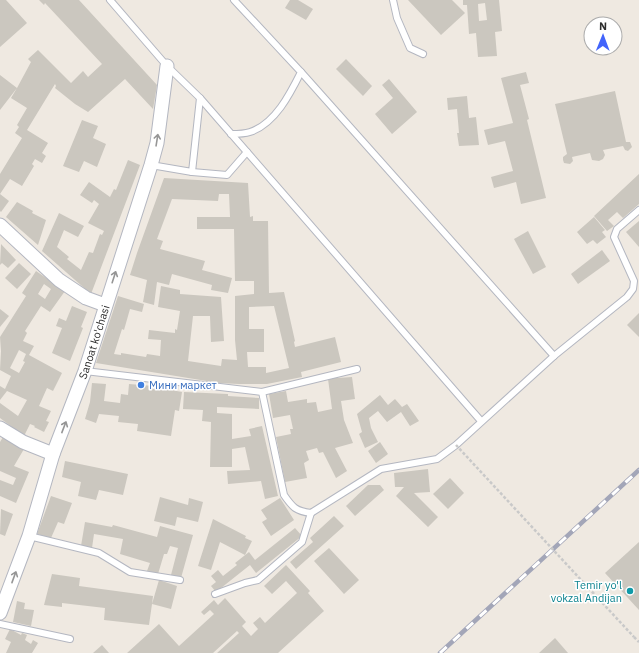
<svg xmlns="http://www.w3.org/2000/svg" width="639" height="653" font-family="'IBM Plex Sans',sans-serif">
	<rect width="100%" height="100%" fill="#efe9e1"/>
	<g fill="#cbc7bf" fill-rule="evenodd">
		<path d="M 0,0 L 6,0 L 27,23 L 0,47 Z"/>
		<path d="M 39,0 L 79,0 L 157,85 L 153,109 L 125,79 L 88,112 L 75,104 L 55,88 L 56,86 L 55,84 L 27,130 L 48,143 L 42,153 L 46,156 L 42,163 L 35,159 L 32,164 L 34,166 L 22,186 L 10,179 L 0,194 L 0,174 L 22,138 L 15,133 L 19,127 L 17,125 L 27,108 L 11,98 L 17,88 L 0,110 L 0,75 L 17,88 L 31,62 L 28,59 L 38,50 L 71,83 L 83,71 L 88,77 L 102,64 L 45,3 L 44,5 Z"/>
		<path d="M 290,0 L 298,0 L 313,9 L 306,20 L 285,8 Z"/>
		<path d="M 408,0 L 452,0 L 465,13 L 441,35 Z"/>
		<path d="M 463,0 L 499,0 L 502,31 L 495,32 L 497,56 L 478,57 L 476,33 L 469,34 L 467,5 L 463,5 ZM 485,3 L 487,20 L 479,21 L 478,4 Z"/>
		<path d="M 346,59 L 372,86 L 363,96 L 336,69 Z"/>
		<path d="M 526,72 L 529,83 L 520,85 L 529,119 L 527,120 L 546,198 L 521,204 L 516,182 L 494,188 L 491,177 L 513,171 L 505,141 L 488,145 L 484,130 L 513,123 L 501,78 Z"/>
		<path d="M 389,79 L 417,112 L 392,134 L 375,114 L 393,98 L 382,85 Z"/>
		<path d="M 615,91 L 626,142 L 630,142 L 632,147 L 628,151 L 625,150 L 623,146 L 603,150 L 605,155 L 603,159 L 599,161 L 592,160 L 590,153 L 572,157 L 573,161 L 570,164 L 564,163 L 563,160 L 563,157 L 567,154 L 555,104 Z"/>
		<path d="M 467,96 L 469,118 L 476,117 L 479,145 L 459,146 L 457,133 L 459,133 L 457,109 L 448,110 L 447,98 Z"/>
		<path d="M 82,120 L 98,126 L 93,138 L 106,144 L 97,167 L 84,161 L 79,172 L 63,166 Z"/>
		<path d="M 128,160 L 140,165 L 91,294 L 42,251 L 59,213 L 84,226 L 78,237 L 64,230 L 57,247 L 69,257 L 67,259 L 81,270 L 89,252 L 93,253 L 100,234 L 102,235 L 104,231 L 88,223 L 99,204 L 94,200 L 92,203 L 80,195 L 89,182 L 110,197 L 114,189 L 116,190 Z"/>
		<path d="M 639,174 L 639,204 L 623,218 L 617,212 L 608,220 L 614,226 L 607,231 L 594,216 Z"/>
		<path d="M 164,178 L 248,183 L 250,217 L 253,216 L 253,221 L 268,221 L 269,293 L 284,292 L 295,341 L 294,342 L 295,347 L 335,337 L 341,362 L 301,372 L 302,377 L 267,384 L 239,384 L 219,383 L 96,363 L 118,296 L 144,304 L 142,312 L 130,309 L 124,330 L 122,329 L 114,354 L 121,355 L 121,353 L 146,357 L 147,354 L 160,356 L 161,340 L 148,339 L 149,330 L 175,333 L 175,329 L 177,330 L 180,311 L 158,307 L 161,286 L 180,290 L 180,294 L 221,297 L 224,341 L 211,342 L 210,316 L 193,316 L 188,361 L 221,366 L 222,359 L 237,360 L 235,340 L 235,296 L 254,294 L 254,281 L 235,281 L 234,229 L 197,229 L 197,217 L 230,217 L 229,194 L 219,194 L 218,201 L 172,199 L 157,239 L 163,241 L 160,249 L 205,261 L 202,270 L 232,278 L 228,293 L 211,290 L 212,285 L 172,274 L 169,285 L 157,282 L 154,305 L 143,302 L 147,280 L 130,275 L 137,253 ZM 274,306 L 289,368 L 266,373 L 266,367 L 248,367 L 247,352 L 264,352 L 264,329 L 249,329 L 249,307 Z"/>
		<path d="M 0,194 L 9,201 L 1,212 L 0,211 Z"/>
		<path d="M 17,202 L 33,211 L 32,213 L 46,220 L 38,245 L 6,217 Z"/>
		<path d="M 594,217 L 605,230 L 602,232 L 606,237 L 597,244 L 593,240 L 587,244 L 577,232 Z"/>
		<path d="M 639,221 L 639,247 L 626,232 Z"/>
		<path d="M 528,231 L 546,267 L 533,274 L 514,239 Z"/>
		<path d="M 1,244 L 16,260 L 8,268 L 2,263 L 0,265 Z"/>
		<path d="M 602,250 L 610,261 L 578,284 L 571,274 Z"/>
		<path d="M 19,263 L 31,274 L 17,289 L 5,278 Z"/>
		<path d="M 36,271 L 65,291 L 50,312 L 41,306 L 25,331 L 27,333 L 23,341 L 34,346 L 29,355 L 62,373 L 53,391 L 47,388 L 39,406 L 51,411 L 46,421 L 49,422 L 44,432 L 34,427 L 35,426 L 30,424 L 24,436 L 11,431 L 12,427 L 0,418 L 0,403 L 18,416 L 27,400 L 7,391 L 0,400 L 0,386 L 5,389 L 11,376 L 0,370 L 1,351 L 0,337 L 26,296 L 22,293 ZM 44,284 L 51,289 L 45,299 L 38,294 ZM 19,350 L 26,354 L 23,361 L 25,362 L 19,373 L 10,368 Z"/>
		<path d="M 72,306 L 87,312 L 81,327 L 83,328 L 70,361 L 52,353 L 62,328 L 56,326 L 59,318 L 66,321 Z"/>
		<path d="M 0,309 L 9,316 L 0,327 Z"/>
		<path d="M 639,313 L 639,337 L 627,325 Z"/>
		<path d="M 338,377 L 338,378 L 352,377 L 355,399 L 341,401 L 344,420 L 353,443 L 335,448 L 347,471 L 336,478 L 323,452 L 319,453 L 317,448 L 306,451 L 309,460 L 304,463 L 307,478 L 285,482 L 276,437 L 291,434 L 290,429 L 293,429 L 290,415 L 273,418 L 269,394 L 286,391 L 288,402 L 307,399 L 307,403 L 316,402 L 318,412 L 332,409 L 328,379 Z"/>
		<path d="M 92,383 L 106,384 L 104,401 L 120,403 L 121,394 L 128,395 L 129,384 L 166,387 L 166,389 L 182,392 L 179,411 L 175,410 L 171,436 L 137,431 L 138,424 L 118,422 L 119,416 L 99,414 L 96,423 L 85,419 L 90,402 Z"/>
		<path d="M 184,392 L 228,394 L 228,396 L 259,398 L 259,409 L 217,407 L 217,413 L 232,414 L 232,439 L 251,436 L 249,429 L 262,426 L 278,496 L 265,499 L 261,481 L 228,484 L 227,471 L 250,470 L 245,447 L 232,449 L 232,467 L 210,467 L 211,422 L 202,421 L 203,410 L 183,409 Z"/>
		<path d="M 380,395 L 388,405 L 395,399 L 402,407 L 407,404 L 419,421 L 410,426 L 401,412 L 387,422 L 378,411 L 369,418 L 371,428 L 378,442 L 365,448 L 359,434 L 362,432 L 357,414 Z"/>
		<path d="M 3,437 L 24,449 L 14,466 L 29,472 L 16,503 L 0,496 L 0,480 L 13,485 L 16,478 L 0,471 L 0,442 Z"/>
		<path d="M 380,442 L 388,454 L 376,463 L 368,451 Z"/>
		<path d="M 65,461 L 128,474 L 123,495 L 99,490 L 96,500 L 78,496 L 81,482 L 62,477 Z"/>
		<path d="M 428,469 L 430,492 L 414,493 L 438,517 L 428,527 L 396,496 L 404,487 L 395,487 L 394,473 Z"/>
		<path d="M 450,478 L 464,493 L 448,509 L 433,494 Z"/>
		<path d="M 368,485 L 380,485 L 384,490 L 355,516 L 346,506 Z"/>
		<path d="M 51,496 L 72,503 L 64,524 L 58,522 L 51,538 L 37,534 Z"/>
		<path d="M 160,497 L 188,505 L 189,498 L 203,502 L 198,522 L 177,517 L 175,526 L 154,521 Z"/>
		<path d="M 280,498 L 294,520 L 271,536 L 262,522 L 267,519 L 261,510 Z"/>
		<path d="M 1,509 L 13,514 L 5,536 L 0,534 Z"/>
		<path d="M 334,516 L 344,526 L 296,569 L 290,562 L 313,542 L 310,538 Z"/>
		<path d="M 213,519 L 246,536 L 245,538 L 252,541 L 245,555 L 220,542 L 211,570 L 198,566 Z"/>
		<path d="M 85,522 L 112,527 L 113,525 L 157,537 L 160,526 L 193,535 L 181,578 L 171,575 L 178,548 L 170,546 L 167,554 L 164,554 L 158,574 L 147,571 L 150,563 L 120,554 L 123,539 L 94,534 L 92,548 L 81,546 Z"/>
		<path d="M 295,528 L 302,536 L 256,573 L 250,565 L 216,592 L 211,586 L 216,582 L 211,576 L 218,570 L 223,576 L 237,565 L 235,563 L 249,552 L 255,560 Z"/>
		<path d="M 639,542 L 639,610 L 605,573 Z"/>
		<path d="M 329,548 L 359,580 L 344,594 L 314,561 Z"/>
		<path d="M 286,565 L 310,591 L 308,593 L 324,611 L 278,653 L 217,653 L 239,633 L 237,631 L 213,653 L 127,653 L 159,624 L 179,646 L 214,614 L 210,610 L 204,615 L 201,612 L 214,600 L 218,605 L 225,598 L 246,622 L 242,626 L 251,636 L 258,629 L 253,623 L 260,617 L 265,623 L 297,593 L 286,581 L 272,594 L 264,586 Z"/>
		<path d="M 52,574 L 80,578 L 79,586 L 153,596 L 152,604 L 159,580 L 177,586 L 171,609 L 152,604 L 149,625 L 104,620 L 105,608 L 62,603 L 62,607 L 44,605 Z"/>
		<path d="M 17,601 L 25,603 L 24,609 L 34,610 L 31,626 L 13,622 Z"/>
		<path d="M 10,629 L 21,635 L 22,633 L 27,635 L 25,640 L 31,644 L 33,640 L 38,643 L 32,653 L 6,653 L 11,642 L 5,639 Z"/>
		<path d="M 555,638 L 568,653 L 539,653 Z"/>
		<path d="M 102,645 L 109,653 L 93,653 Z"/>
	</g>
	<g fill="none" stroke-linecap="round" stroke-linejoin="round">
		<defs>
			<g id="lane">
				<path d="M 110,0 L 167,66 L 200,98"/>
				<path d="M 393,0 L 397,18 L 410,48 L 423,54"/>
				<path d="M 301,72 L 554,356"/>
				<path d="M 231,134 C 237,134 244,134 250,132 C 275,124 290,94 301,72 L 234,0"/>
				<path d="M 151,165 L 192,172 L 200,98 L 481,421"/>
				<path d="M 192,172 L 227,175 L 247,152"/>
				<path d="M 85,371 L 262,392 L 284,495 C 293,508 296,511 311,513 L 381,469 L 437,459 L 456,445 L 554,356 L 627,297 L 633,289 L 634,281 L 614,237 L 617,229 L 639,210"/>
				<path d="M 262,392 L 357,369"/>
				<path d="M 29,536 L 99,553 L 130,572 L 180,580"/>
				<path d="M 215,594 L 245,583 L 258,580 L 302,542 L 311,513"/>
				<path d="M 0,624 L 70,639"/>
			</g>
			<g id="street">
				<path d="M 0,225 L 59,280 L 86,298 L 105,305"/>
				<path d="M 0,428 L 23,442 L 53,454"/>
				<path id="s1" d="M 0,613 L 29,536 L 53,454 L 85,371 L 151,165 L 157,143 L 167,66"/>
			</g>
		</defs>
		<use href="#lane" stroke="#b4b7c1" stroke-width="8"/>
		<use href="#street" stroke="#b4b7c1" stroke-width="15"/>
		<path stroke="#c9c9c9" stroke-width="2.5" stroke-dasharray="3 2" stroke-linecap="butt" d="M 634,637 L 639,642"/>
		<use href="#lane" stroke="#fff" stroke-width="6"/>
		<use href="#street" stroke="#fff" stroke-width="13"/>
		<defs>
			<path id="rail" d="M 440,653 L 639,470"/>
		</defs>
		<use href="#rail" stroke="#a3a6b8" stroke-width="4.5"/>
		<use href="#rail" stroke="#fff" stroke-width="3" stroke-dasharray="9" stroke-linecap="butt"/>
		<path stroke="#c9c9c9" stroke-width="2.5" stroke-dasharray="3 2" stroke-linecap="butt" d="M 456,445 L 634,637"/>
	</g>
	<defs><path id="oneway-shaft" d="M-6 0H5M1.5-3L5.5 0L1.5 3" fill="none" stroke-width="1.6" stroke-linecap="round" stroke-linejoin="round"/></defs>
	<g stroke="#969696">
		<use href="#oneway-shaft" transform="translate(157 140) rotate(-81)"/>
		<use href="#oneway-shaft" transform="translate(114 277) rotate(-72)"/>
		<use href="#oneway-shaft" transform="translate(64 427) rotate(-69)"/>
		<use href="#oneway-shaft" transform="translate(14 577) rotate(-70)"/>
	</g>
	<circle fill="#3f7fe0" stroke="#fff" stroke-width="1.5" cx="141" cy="385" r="4"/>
	<circle fill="#0f9aa8" stroke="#fff" stroke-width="1.5" cx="630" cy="591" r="4"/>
	<g text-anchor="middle" stroke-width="3" stroke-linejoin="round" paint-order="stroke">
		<g font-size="11" fill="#2e2e2e" stroke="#fff">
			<text dy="4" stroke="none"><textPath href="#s1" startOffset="287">Sanoat ko'chasi</textPath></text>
		</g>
		<g font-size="11" fill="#366cbe" stroke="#fff" text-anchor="start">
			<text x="149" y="389">Мини маркет</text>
		</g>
		<g font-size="11" fill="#0d838f" stroke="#fff" text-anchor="end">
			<text x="622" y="589">Temir yo'l<tspan x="622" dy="13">vokzal Andijan</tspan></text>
		</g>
	</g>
	<g transform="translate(603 36) rotate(1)"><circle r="19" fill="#ffffff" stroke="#ababab"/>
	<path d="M0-3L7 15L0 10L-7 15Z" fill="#4264fb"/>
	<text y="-6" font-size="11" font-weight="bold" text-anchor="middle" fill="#2e2e2e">N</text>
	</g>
</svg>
